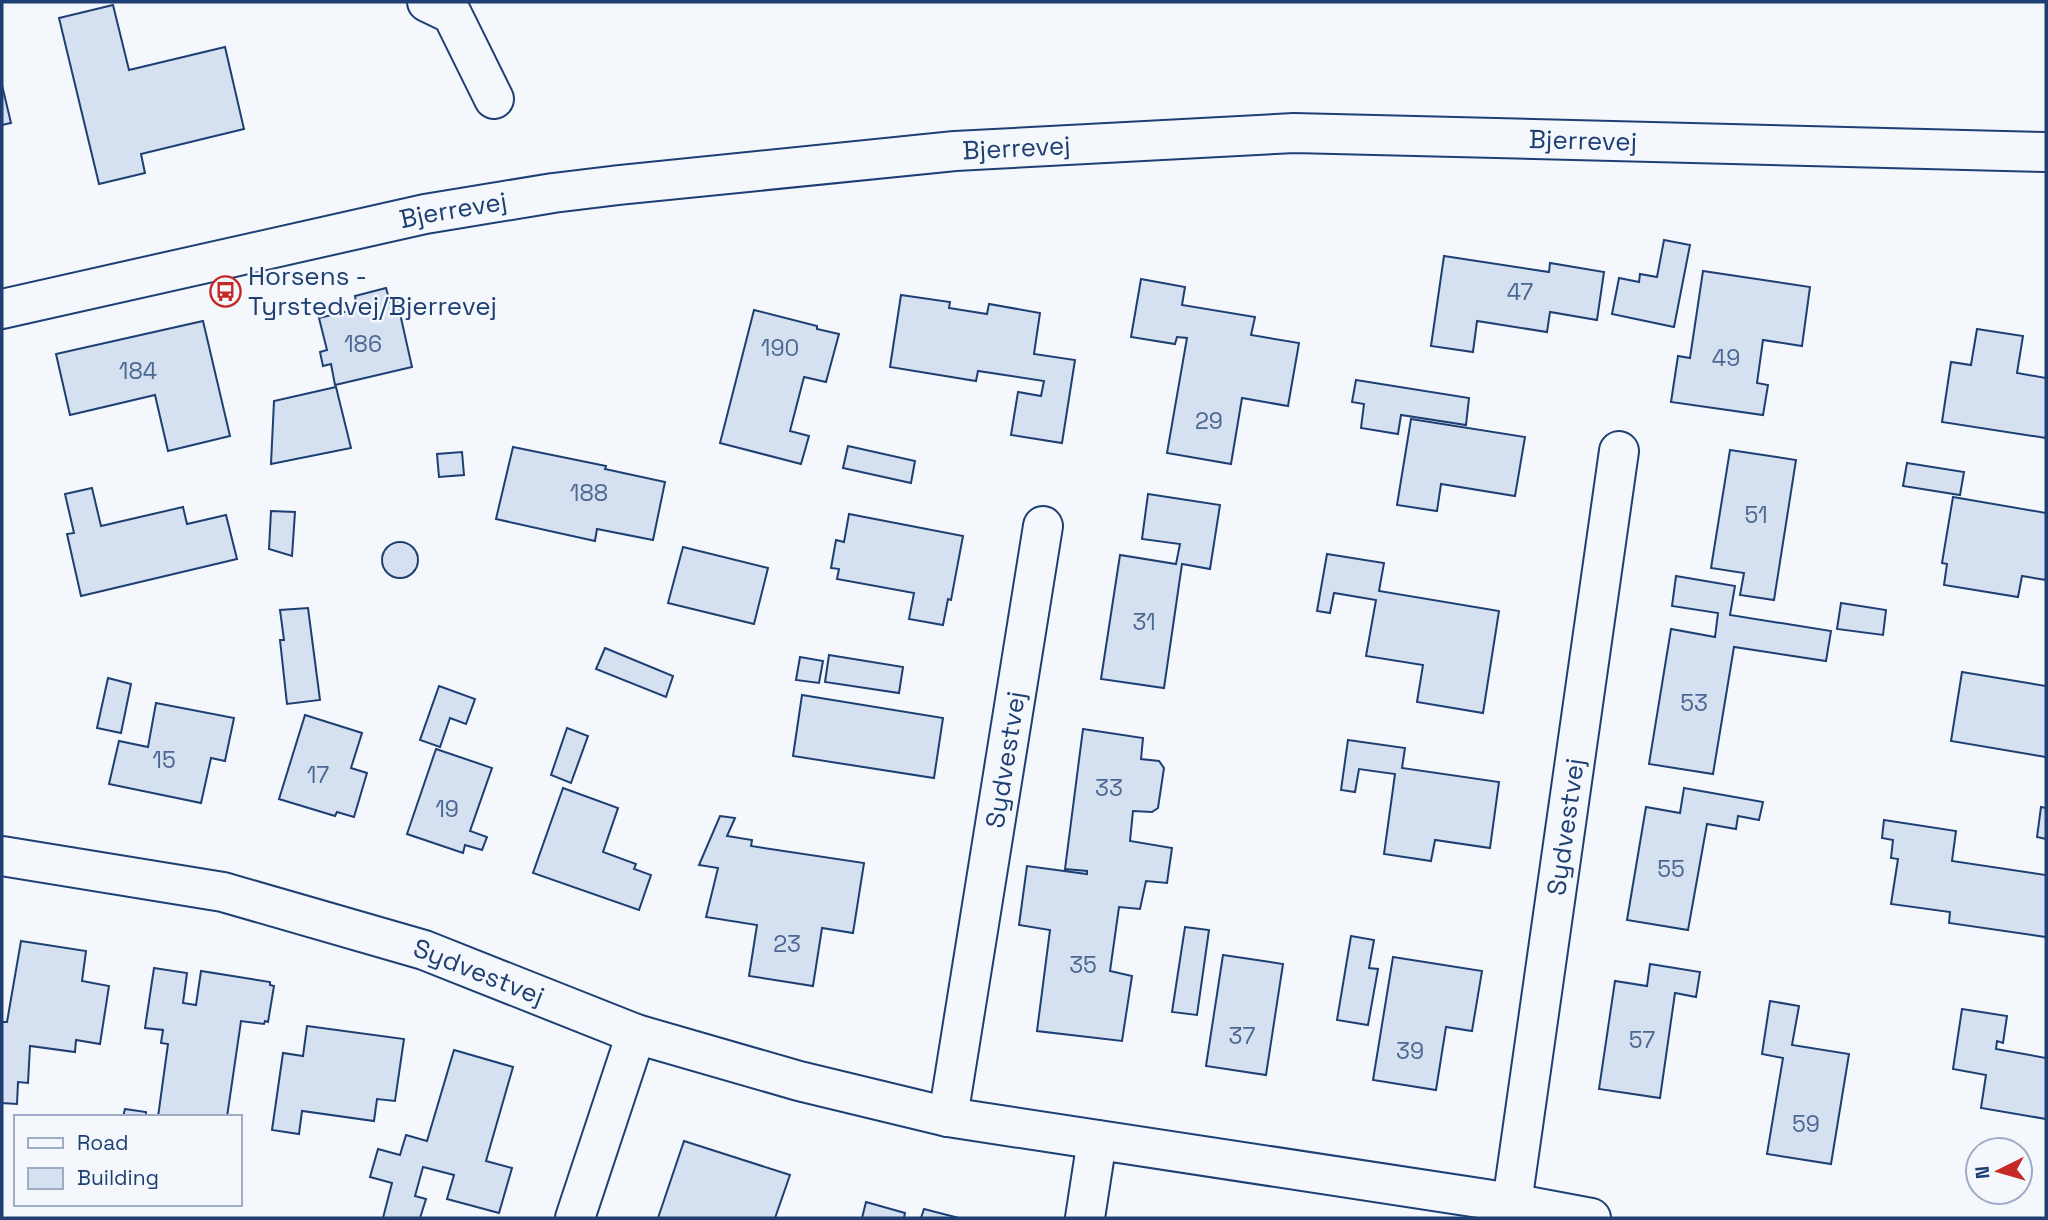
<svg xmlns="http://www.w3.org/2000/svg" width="2048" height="1220" font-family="'Space Grotesk',sans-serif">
	<rect width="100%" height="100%" fill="#f4f7fb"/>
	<g fill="#d5e0f0" stroke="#1d3f73" stroke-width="2">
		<path d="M 113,5 L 129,70 L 225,47 L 244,129 L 141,154 L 145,173 L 99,184 L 59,18 Z"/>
		<path d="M 2,85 L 11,123 L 2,125 Z"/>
		<path d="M 1664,240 L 1690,245 L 1674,327 L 1612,314 L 1619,278 L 1639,282 L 1640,274 L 1657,277 Z"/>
		<path d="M 1444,256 L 1549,272 L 1550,263 L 1604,272 L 1597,320 L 1550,312 L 1547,332 L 1477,321 L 1473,352 L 1431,346 Z"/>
		<path d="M 1703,271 L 1810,287 L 1802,346 L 1763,340 L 1757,383 L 1768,385 L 1763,415 L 1671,402 L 1678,356 L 1690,358 Z"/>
		<path d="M 1141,279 L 1185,287 L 1182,305 L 1255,317 L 1251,335 L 1299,343 L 1288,406 L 1242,398 L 1231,464 L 1167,453 L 1187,338 L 1177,337 L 1175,344 L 1131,337 Z"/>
		<path d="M 386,288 L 390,302 L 397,300 L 412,367 L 335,385 L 331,364 L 323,366 L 320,352 L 327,350 L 319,318 L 357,309 L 355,296 Z"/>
		<path d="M 901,295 L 950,302 L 949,308 L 987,314 L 989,304 L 1040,313 L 1034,354 L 1075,360 L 1062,443 L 1011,435 L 1018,392 L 1041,396 L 1044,381 L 978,371 L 976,381 L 890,367 Z"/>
		<path d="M 754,310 L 817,326 L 817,329 L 839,334 L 826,382 L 804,377 L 790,431 L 809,436 L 801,464 L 720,443 Z"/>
		<path d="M 203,321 L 230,436 L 168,451 L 155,395 L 70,415 L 56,354 Z"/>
		<path d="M 1977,329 L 2023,336 L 2017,373 L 2046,378 L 2046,438 L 1942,422 L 1951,362 L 1971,365 Z"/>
		<path d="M 1356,380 L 1469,398 L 1466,425 L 1401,415 L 1398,434 L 1361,428 L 1364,404 L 1352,402 Z"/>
		<path d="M 336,387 L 351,448 L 271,464 L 274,401 Z"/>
		<path d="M 1411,419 L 1525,437 L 1515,496 L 1441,484 L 1437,511 L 1397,505 Z"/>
		<path d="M 848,446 L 915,461 L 911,483 L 843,468 Z"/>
		<path d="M 513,447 L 606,466 L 605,469 L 665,482 L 653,540 L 597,529 L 595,541 L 496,519 Z"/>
		<path d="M 1730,450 L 1796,460 L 1774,600 L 1740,595 L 1744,573 L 1711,568 Z"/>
		<path d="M 462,452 L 464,475 L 439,477 L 437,454 Z"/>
		<path d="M 1907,463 L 1964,472 L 1960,495 L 1903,486 Z"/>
		<path d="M 92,488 L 101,526 L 183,507 L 187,524 L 226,515 L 237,559 L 81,596 L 67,534 L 74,533 L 65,494 Z"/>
		<path d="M 1148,494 L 1220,505 L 1210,569 L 1182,564 L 1164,688 L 1101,679 L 1120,555 L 1176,564 L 1180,544 L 1142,539 Z"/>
		<path d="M 1953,497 L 2046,513 L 2046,580 L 2022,576 L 2018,597 L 1944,585 L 1947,564 L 1942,563 Z"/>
		<path d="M 271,511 L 295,512 L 292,556 L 269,549 Z"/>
		<path d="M 849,514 L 963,536 L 951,600 L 948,599 L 943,625 L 909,619 L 914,593 L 837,579 L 839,569 L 831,568 L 836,540 L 844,542 Z"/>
		<circle cx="400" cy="560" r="18"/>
		<path d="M 683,547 L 768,568 L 754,624 L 668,603 Z"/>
		<path d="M 1327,554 L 1384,563 L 1379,591 L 1499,611 L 1483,713 L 1417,702 L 1423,665 L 1366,656 L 1376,600 L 1334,593 L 1330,613 L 1317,611 Z"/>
		<path d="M 1676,576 L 1735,586 L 1730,615 L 1831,631 L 1826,661 L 1734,647 L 1713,774 L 1649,764 L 1671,629 L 1715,637 L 1718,613 L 1672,606 Z"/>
		<path d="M 1841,603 L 1886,610 L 1883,635 L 1837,629 Z"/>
		<path d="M 308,608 L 320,700 L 287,704 L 280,640 L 284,640 L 280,610 Z"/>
		<path d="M 605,648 L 673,676 L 666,697 L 596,669 Z"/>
		<path d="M 829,655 L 903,667 L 899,693 L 825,682 Z"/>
		<path d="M 800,657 L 823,661 L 819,683 L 796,680 Z"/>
		<path d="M 1962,672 L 2046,686 L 2046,757 L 1951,741 Z"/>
		<path d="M 108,678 L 131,684 L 121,733 L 97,728 Z"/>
		<path d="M 439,686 L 475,699 L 466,724 L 450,718 L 440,747 L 420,740 Z"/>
		<path d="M 802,695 L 943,718 L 934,778 L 793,756 Z"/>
		<path d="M 156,703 L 234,718 L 225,761 L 211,758 L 201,803 L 109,784 L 119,741 L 148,747 Z"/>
		<path d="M 305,715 L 362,733 L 351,768 L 367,773 L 354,817 L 337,812 L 335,816 L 279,799 Z"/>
		<path d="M 567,728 L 588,736 L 571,783 L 551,775 Z"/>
		<path d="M 1083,729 L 1143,738 L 1141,759 L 1159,761 L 1164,768 L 1158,808 L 1152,812 L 1133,811 L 1130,841 L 1172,848 L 1167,883 L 1146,881 L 1140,909 L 1119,907 L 1110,971 L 1132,976 L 1122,1041 L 1037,1031 L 1050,930 L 1019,925 L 1027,866 L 1087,874 L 1087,871 L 1065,869 Z"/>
		<path d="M 1348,740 L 1405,748 L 1402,768 L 1499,782 L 1490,848 L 1435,840 L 1431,861 L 1384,854 L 1395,774 L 1359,769 L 1355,792 L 1341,790 Z"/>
		<path d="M 436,749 L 492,768 L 470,831 L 487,837 L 482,850 L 465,845 L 463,853 L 407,834 Z"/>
		<path d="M 563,788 L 618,808 L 603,852 L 636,864 L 634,869 L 651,875 L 639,910 L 533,873 Z"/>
		<path d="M 1684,788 L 1763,802 L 1759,820 L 1738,816 L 1736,829 L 1707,824 L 1688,930 L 1627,920 L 1646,807 L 1680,813 Z"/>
		<path d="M 2041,807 L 2046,808 L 2046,839 L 2037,837 Z"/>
		<path d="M 720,816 L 735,818 L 727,836 L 752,840 L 751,846 L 864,863 L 853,933 L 822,928 L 813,986 L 749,976 L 757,925 L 706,917 L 718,868 L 699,865 Z"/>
		<path d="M 1884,820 L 1956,831 L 1952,861 L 2046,875 L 2046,937 L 1949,923 L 1950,912 L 1891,904 L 1898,859 L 1891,858 L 1893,840 L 1882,838 Z"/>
		<path d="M 1185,927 L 1209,930 L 1197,1015 L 1172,1012 Z"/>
		<path d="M 1351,936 L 1374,940 L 1369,968 L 1378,969 L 1368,1025 L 1337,1020 Z"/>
		<path d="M 21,941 L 86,951 L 82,981 L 109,986 L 100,1044 L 76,1040 L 75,1052 L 30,1046 L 28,1083 L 18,1082 L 17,1104 L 2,1103 L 2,1022 L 7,1022 Z"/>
		<path d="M 1223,955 L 1283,964 L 1266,1075 L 1206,1066 Z"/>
		<path d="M 1393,957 L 1482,971 L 1472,1031 L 1446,1027 L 1436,1090 L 1373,1080 Z"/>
		<path d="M 1650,964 L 1700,972 L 1696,997 L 1675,993 L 1660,1098 L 1599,1089 L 1615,981 L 1647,986 Z"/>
		<path d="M 154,968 L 187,973 L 183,1003 L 196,1005 L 201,971 L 270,982 L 270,985 L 274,986 L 268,1022 L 265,1021 L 264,1024 L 241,1021 L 227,1117 L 158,1117 L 168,1044 L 161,1043 L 163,1030 L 145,1028 Z"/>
		<path d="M 1770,1001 L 1799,1006 L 1792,1045 L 1849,1054 L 1831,1164 L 1767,1154 L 1783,1058 L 1762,1054 Z"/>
		<path d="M 1962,1009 L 2007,1016 L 2003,1043 L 1997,1041 L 1996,1049 L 2046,1058 L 2046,1119 L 1981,1108 L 1986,1075 L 1953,1069 Z"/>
		<path d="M 307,1026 L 404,1039 L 395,1101 L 377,1099 L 374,1121 L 302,1111 L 299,1134 L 272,1130 L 283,1053 L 303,1056 Z"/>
		<path d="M 454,1050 L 513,1067 L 486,1161 L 512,1168 L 499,1213 L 447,1199 L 454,1175 L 423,1167 L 415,1196 L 426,1199 L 420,1218 L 383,1218 L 392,1183 L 370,1177 L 378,1149 L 400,1155 L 406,1135 L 427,1141 Z"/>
		<path d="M 125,1109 L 146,1112 L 146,1117 L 123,1117 Z"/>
		<path d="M 684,1141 L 790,1175 L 775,1218 L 658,1218 Z"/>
		<path d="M 866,1202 L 905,1213 L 904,1218 L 862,1218 Z"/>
		<path d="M 924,1209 L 959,1218 L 921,1218 Z"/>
	</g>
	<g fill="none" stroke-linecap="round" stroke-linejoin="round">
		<defs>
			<g id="minor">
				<path d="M 427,2 L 452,14 L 494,99"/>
				<path id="s1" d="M 2,309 L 425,214 L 553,193 L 619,185 L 955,151 L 1294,133 L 2046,152"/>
				<path id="s2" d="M 2,856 L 223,892 L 424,950 L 636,1034 L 799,1081 L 948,1117 L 1512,1203 L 1591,1218"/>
				<path id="s3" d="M 948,1117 L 1043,526"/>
				<path id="s4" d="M 1512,1203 L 1619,451"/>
				<path d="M 575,1218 L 636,1034"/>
				<path d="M 1085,1218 L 1097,1140"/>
			</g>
		</defs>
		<use href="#minor" stroke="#1d3f73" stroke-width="42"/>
		<use href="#minor" stroke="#f4f7fb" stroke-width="38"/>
	</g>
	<defs>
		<symbol id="bus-ring" viewBox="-11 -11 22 22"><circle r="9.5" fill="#f4f7fb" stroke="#c62828" stroke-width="1.5"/><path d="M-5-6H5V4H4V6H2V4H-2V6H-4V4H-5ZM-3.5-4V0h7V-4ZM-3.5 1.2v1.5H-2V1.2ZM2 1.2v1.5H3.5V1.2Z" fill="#c62828"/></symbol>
	</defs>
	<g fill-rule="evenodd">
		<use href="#bus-ring" x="208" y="274" width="35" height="35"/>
	</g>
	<g text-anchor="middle" stroke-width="5" stroke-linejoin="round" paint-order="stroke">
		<g font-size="23" fill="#4b6792">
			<text x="1520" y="300">47</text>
			<text x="363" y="352">186</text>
			<text x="780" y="356">190</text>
			<text x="1726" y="366">49</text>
			<text x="138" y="379">184</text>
			<text x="1209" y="429">29</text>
			<text x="589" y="501">188</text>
			<text x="1756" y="523">51</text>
			<text x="1144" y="630">31</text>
			<text x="1694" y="711">53</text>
			<text x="164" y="768">15</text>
			<text x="318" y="783">17</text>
			<text x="1109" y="796">33</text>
			<text x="447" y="817">19</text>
			<text x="1671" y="877">55</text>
			<text x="787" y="952">23</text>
			<text x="1083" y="973">35</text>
			<text x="1242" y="1044">37</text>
			<text x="1642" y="1048">57</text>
			<text x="1410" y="1059">39</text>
			<text x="1806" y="1132">59</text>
		</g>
		<g font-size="26" fill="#1d3f73" stroke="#f4f7fb">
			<text dy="9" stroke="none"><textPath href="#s1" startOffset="1596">Bjerrevej</textPath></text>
			<text dy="9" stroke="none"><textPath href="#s1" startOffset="1029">Bjerrevej</textPath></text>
			<text dy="9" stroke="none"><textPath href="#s1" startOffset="462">Bjerrevej</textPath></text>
			<text dy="9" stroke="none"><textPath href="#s3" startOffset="362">Sydvestvej</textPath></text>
			<text dy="9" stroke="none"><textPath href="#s4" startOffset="380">Sydvestvej</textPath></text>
			<text dy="9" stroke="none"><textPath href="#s2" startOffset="492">Sydvestvej</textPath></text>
		</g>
		<g font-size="26" fill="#1d3f73" stroke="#f4f7fb" text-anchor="start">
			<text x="248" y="285">Horsens -<tspan x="248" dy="30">Tyrstedvej/Bjerrevej</tspan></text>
		</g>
	</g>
	<rect width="2048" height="1220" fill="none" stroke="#1d3f73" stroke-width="7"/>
	<rect x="14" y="1115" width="228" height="91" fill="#f4f7fb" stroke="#9eadc5" stroke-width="2"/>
	<rect x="28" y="1138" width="35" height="10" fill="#f4f7fb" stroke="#9eadc5" stroke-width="2"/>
	<text x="77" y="1150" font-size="21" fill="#1d3f73">Road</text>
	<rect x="28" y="1168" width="35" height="21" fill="#d5e0f0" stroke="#9eadc5" stroke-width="2"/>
	<text x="77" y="1185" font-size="21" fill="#1d3f73">Building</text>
	<g transform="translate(1999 1171) rotate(265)"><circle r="33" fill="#f4f7fb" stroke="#9eadc5" stroke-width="2"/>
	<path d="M0-5L12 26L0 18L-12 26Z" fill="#c62828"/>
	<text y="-10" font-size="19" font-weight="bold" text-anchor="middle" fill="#1d3f73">N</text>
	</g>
</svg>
